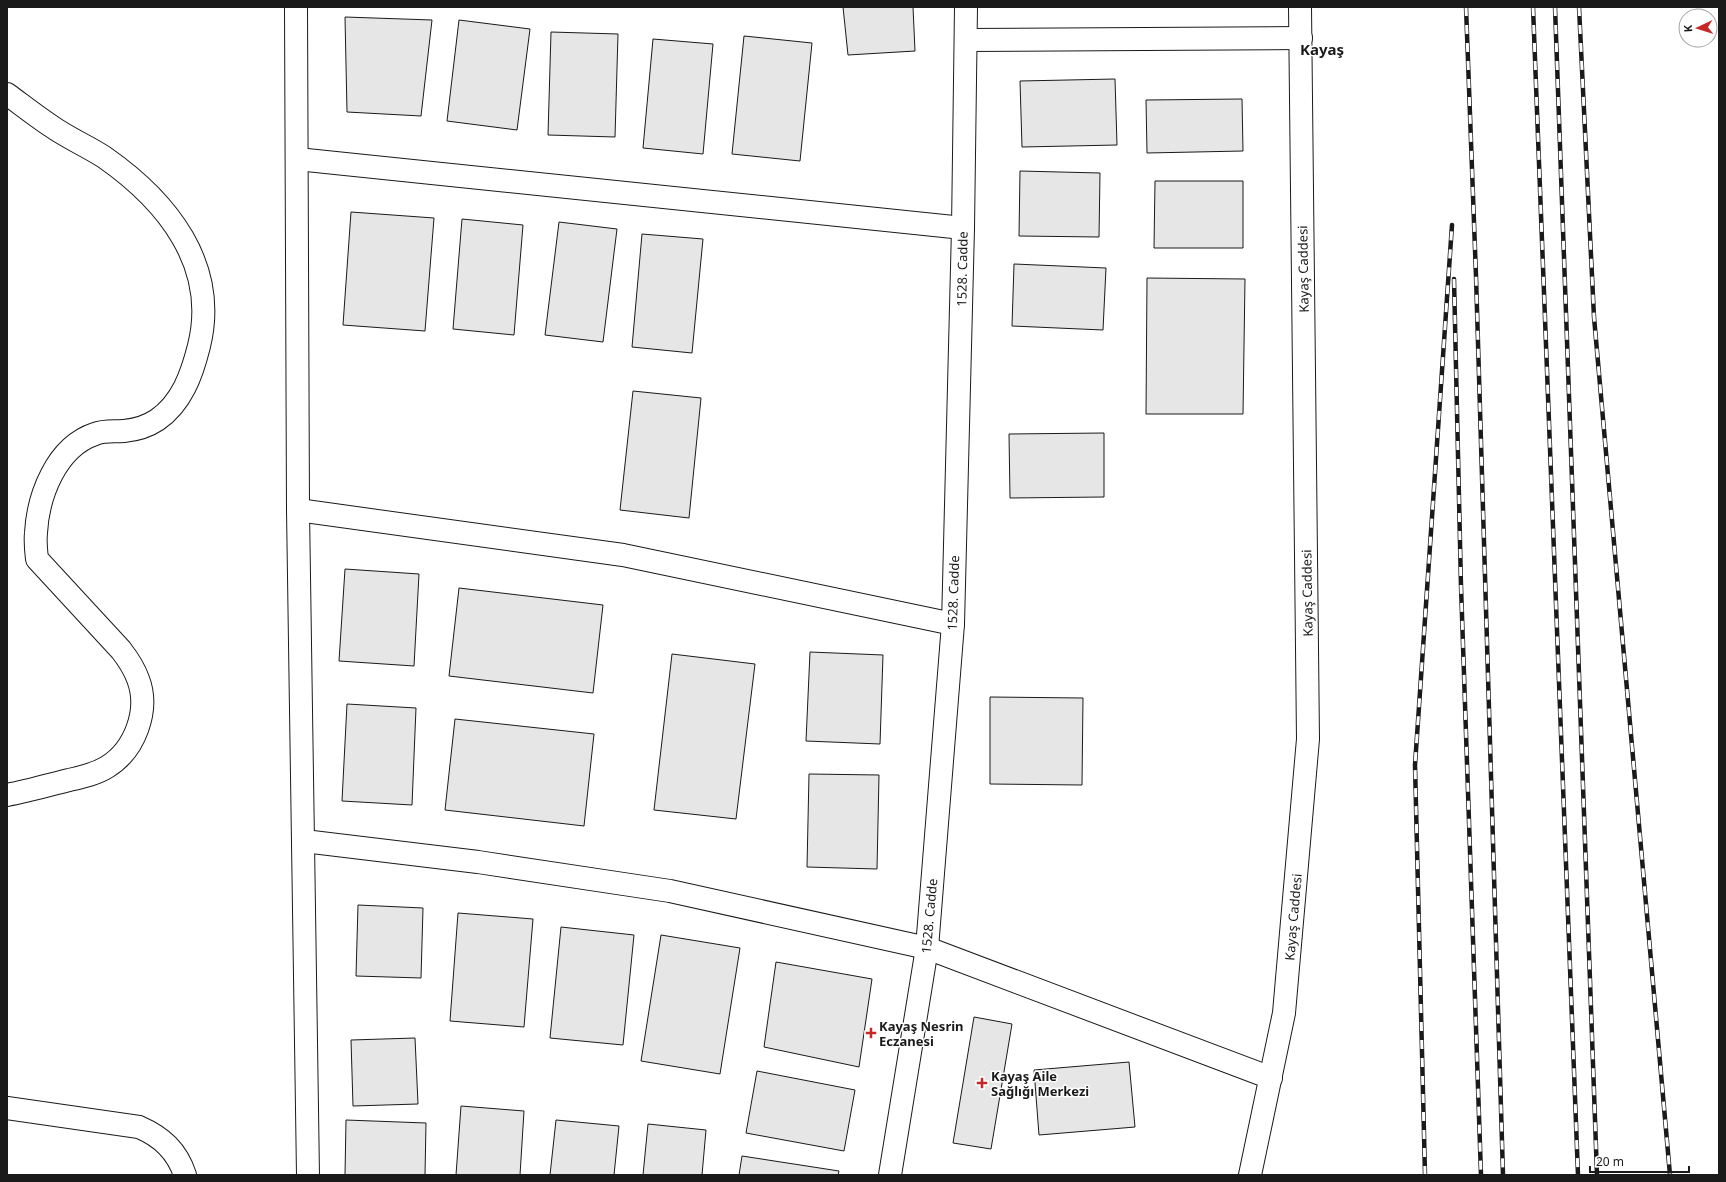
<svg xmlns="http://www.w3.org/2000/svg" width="1726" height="1182" font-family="'Noto Sans',sans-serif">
	<rect width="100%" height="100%" fill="#fff"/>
	<g fill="#e6e6e6" stroke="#1a1a1a">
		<path d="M 843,7 L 913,7 L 915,51 L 848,55 Z"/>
		<path d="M 345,17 L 432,20 L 421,116 L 347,112 Z"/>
		<path d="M 459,20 L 530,29 L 517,130 L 447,121 Z"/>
		<path d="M 551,32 L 618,34 L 615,137 L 548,135 Z"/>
		<path d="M 744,36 L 812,43 L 800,161 L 732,154 Z"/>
		<path d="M 653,39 L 713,44 L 703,154 L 643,148 Z"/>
		<path d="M 1115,79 L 1117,145 L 1022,147 L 1020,81 Z"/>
		<path d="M 1242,99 L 1243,151 L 1147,153 L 1146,100 Z"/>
		<path d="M 1020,171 L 1100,173 L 1099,237 L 1019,236 Z"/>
		<path d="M 1155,181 L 1243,181 L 1243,248 L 1154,248 Z"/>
		<path d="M 351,212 L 434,218 L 425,331 L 343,325 Z"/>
		<path d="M 462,219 L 523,225 L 514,335 L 453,329 Z"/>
		<path d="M 559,222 L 617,229 L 603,342 L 545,335 Z"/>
		<path d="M 642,234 L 703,239 L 692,353 L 632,347 Z"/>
		<path d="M 1014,264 L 1106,268 L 1103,330 L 1012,326 Z"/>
		<path d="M 1147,278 L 1245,279 L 1243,414 L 1146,414 Z"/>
		<path d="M 633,391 L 701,398 L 689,518 L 620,510 Z"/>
		<path d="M 1104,433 L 1104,497 L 1010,498 L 1009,434 Z"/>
		<path d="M 345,569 L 419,574 L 414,666 L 339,661 Z"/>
		<path d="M 459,588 L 603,605 L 593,693 L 449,676 Z"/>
		<path d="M 810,652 L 883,655 L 880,744 L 806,741 Z"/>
		<path d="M 672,654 L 755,664 L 736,819 L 654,810 Z"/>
		<path d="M 990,697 L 1083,698 L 1082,785 L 990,784 Z"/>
		<path d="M 347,704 L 416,708 L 412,805 L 342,801 Z"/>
		<path d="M 455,719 L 594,734 L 584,826 L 445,810 Z"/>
		<path d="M 809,774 L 879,775 L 877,869 L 807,867 Z"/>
		<path d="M 358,905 L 423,908 L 421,978 L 356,976 Z"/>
		<path d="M 458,913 L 533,919 L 524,1027 L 450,1021 Z"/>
		<path d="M 561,927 L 634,935 L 623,1045 L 550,1038 Z"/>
		<path d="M 661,935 L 740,948 L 720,1074 L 641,1061 Z"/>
		<path d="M 776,962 L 872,979 L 859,1067 L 764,1047 Z"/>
		<path d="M 974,1017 L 1012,1024 L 991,1149 L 953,1143 Z"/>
		<path d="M 415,1038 L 418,1104 L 353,1106 L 351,1040 Z"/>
		<path d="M 1129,1062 L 1135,1127 L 1039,1135 L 1034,1070 Z"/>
		<path d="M 757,1071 L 855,1090 L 844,1151 L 746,1133 Z"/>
		<path d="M 461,1106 L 524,1111 L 520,1175 L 456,1175 Z"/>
		<path d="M 346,1120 L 426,1123 L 425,1175 L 345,1175 Z"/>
		<path d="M 556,1120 L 619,1126 L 614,1175 L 550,1175 Z"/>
		<path d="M 648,1124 L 706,1130 L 702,1175 L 643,1175 Z"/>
		<path d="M 742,1156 L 839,1171 L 838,1175 L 739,1175 Z"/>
	</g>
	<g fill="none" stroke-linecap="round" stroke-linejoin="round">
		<defs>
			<g id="street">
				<path d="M 296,7 L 298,510 L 308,1175"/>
				<path d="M 966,40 L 1301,38"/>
				<path d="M 7,94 C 22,105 36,116 51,126 C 68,138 87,146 104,157 C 167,201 219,265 199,346 C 192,374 182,403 157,420 C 148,426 135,430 124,431 C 114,432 105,430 95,434 C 56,447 38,496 36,533 C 35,542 36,550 37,559 L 121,650 C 128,659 134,668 138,679 C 150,710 135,750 107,767 C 96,774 82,777 69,780 C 49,785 28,791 7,795"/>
				<path d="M 297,159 L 963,228"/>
				<path d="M 298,510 L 623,555 L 953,624"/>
				<path d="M 304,841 L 478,862 L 670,891 L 927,948 L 1271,1078"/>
				<path d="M 7,1108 L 139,1127 C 162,1137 177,1151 185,1175"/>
				<path d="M 890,1175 L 927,948 L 953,624 L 963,228 L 966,7"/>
			</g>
			<path id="secondary" d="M 1250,1175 L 1284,1013 L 1308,739 L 1300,7"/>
		</defs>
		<use href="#street" stroke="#1a1a1a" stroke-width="24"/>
		<use href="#secondary" stroke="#1a1a1a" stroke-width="24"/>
		<use href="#street" stroke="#fff" stroke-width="22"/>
		<use href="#secondary" stroke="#fff" stroke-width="22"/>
		<defs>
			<g id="rail">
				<path d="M 1466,7 L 1476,276 L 1503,1175"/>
				<path d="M 1533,7 L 1578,1175"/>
				<path d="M 1555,7 L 1597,1175"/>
				<path d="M 1579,7 L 1594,317 L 1670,1175"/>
				<path d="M 1454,279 L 1461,586 L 1481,1175"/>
				<path d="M 1425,1175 L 1415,765 L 1452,225"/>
			</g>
		</defs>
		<use href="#rail" stroke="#1a1a1a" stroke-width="4.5"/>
		<use href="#rail" stroke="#fff" stroke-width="3" stroke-dasharray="9" stroke-linecap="butt"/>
	</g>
	<g fill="#c62828" stroke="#fff" stroke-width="1.5">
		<path d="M869 1027h4v4h4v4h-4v4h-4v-4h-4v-4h4z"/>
		<path d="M980 1077h4v4h4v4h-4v4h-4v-4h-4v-4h4z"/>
	</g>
	<g text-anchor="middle" stroke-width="3" stroke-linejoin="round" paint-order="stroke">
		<g font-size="13" fill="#1a1a1a" stroke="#fff">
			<text transform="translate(962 269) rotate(-89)" y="5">1528. Cadde</text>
			<text transform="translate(1303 269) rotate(-91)" y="5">Kayaş Caddesi</text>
			<text transform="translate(953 593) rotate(-88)" y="5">1528. Cadde</text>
			<text transform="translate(1307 593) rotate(-91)" y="5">Kayaş Caddesi</text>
			<text transform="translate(929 916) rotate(-85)" y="5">1528. Cadde</text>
			<text transform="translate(1293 917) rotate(-85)" y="5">Kayaş Caddesi</text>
		</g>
		<g font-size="13" font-weight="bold" fill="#1a1a1a" stroke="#fff" text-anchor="start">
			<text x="879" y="1031">Kayaş Nesrin<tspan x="879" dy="15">Eczanesi</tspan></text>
			<text x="991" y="1081">Kayaş Aile<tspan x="991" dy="15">Sağlığı Merkezi</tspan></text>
		</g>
		<g font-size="15" font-weight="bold" fill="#1a1a1a" stroke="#fff">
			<text x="1322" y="55">Kayaş</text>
		</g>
	</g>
	<rect width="1726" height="1182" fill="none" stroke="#1a1a1a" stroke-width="16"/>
	<g transform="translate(1698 28) rotate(266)"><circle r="19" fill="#ffffff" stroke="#a3a3a3"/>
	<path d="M0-3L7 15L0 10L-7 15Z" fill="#c62828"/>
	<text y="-6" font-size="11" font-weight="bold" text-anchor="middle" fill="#1a1a1a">K</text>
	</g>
	<path d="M1590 1166v6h99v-6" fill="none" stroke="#1a1a1a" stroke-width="2"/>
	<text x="1596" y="1166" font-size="12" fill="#1a1a1a" stroke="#ffffff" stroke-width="3" paint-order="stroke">20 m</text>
</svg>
